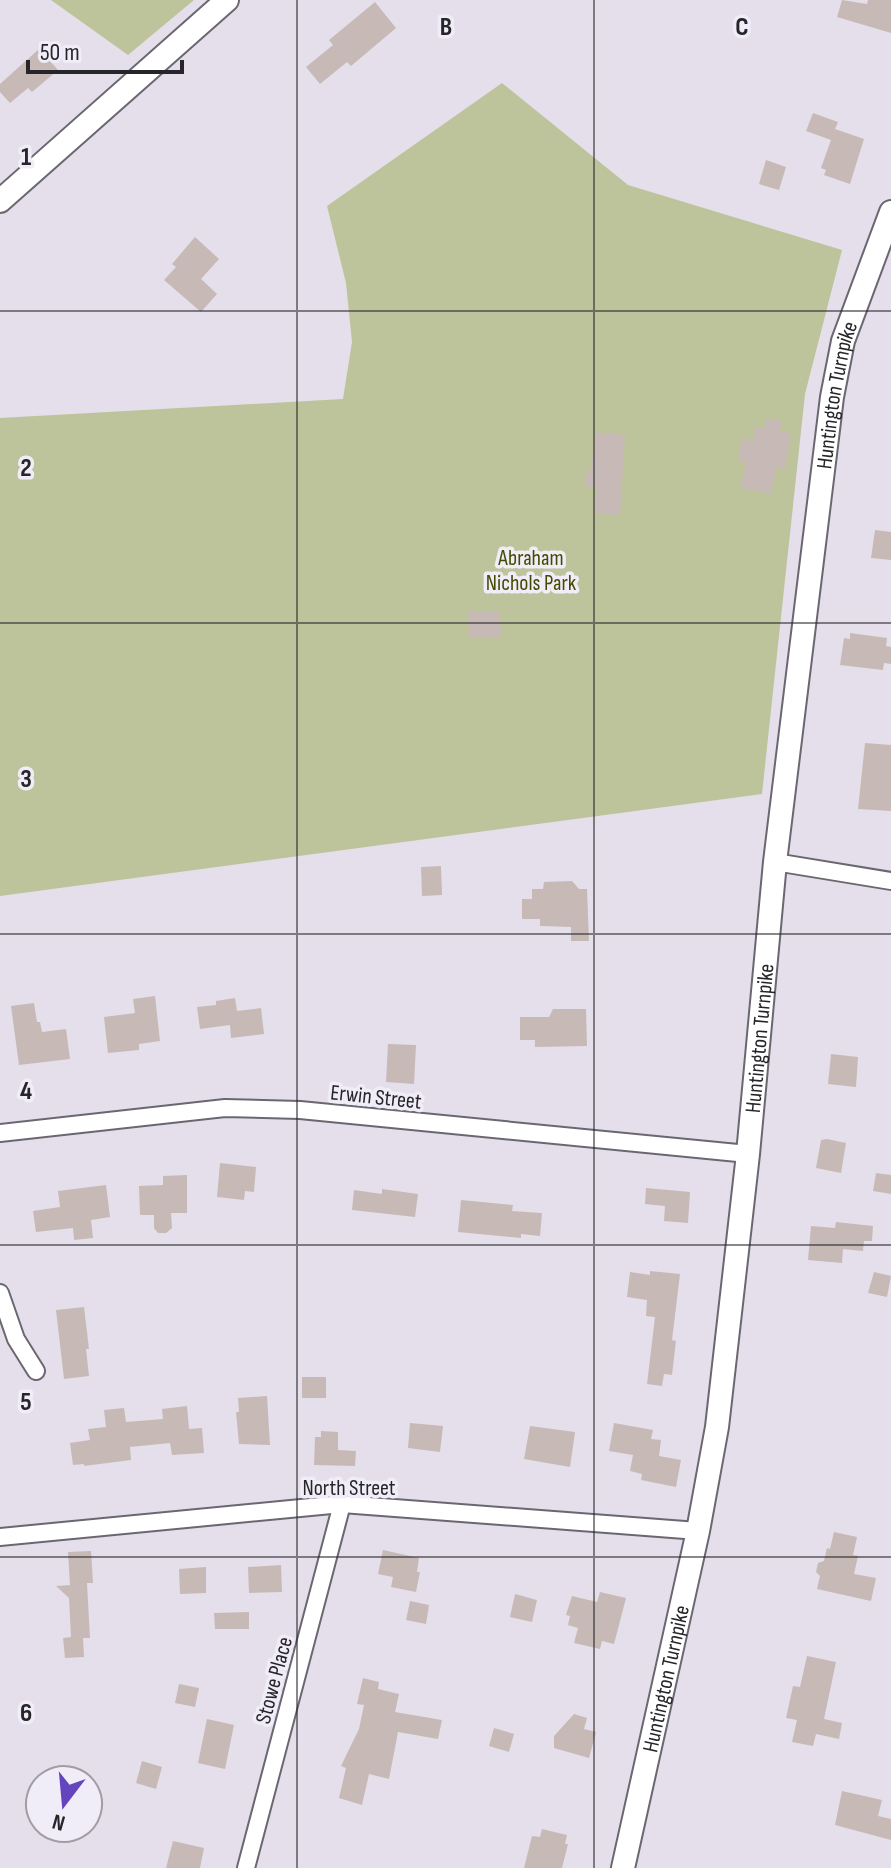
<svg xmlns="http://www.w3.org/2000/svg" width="891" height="1868" font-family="'Sofia Sans Condensed',sans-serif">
	<rect width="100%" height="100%" fill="#e4dfea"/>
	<g fill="#bdc49b">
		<path d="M 51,0 L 194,0 L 128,55 Z"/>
		<path d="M 502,83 L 628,185 L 842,250 L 805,394 L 762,794 L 0,896 L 0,418 L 343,399 L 352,342 L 346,283 L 327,206 Z"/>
	</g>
	<g fill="#c7bab6">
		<path d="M 842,0 L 867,4 L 868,0 L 891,0 L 891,33 L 837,17 Z"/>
		<path d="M 375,2 L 396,28 L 351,66 L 347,62 L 320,84 L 306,67 L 333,45 L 329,40 Z"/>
		<path d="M 39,49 L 58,70 L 32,92 L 28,88 L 10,103 L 0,92 L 0,84 Z"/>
		<path d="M 813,113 L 838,122 L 835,129 L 864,139 L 850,184 L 824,175 L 826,170 L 821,168 L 831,140 L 806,131 Z"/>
		<path d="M 766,160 L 786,167 L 779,190 L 759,184 Z"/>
		<path d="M 195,237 L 219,259 L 201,279 L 217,294 L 201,312 L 164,280 L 176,267 L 172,264 Z"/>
		<path d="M 766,419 L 782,421 L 780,431 L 791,434 L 785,469 L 776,467 L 771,494 L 741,488 L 746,462 L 738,460 L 742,438 L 753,441 L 755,427 L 764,429 Z"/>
		<path d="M 595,432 L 625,435 L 620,515 L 595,513 L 597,488 L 585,487 L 587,470 L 591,470 Z"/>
		<path d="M 875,530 L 891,532 L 891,560 L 871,558 Z"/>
		<path d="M 468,611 L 500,611 L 501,638 L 469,638 Z"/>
		<path d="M 850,633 L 887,638 L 886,646 L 891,647 L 891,664 L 884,663 L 883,670 L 840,665 L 844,638 L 850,639 Z"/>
		<path d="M 865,743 L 891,745 L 891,811 L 858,809 Z"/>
		<path d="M 441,866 L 442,895 L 422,896 L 421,867 Z"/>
		<path d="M 572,881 L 579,889 L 587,889 L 589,941 L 571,941 L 571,927 L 540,926 L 540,919 L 522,919 L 522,899 L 532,899 L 532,889 L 543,889 L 544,882 Z"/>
		<path d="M 155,996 L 160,1041 L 139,1044 L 139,1050 L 108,1053 L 104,1017 L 135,1013 L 133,999 Z"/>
		<path d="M 235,998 L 237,1011 L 261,1008 L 264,1034 L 231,1038 L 230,1025 L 200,1029 L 197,1007 L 216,1005 L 216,1001 Z"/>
		<path d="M 34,1003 L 37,1022 L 40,1022 L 42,1032 L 66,1029 L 70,1059 L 19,1065 L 11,1006 Z"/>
		<path d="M 553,1009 L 586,1009 L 587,1046 L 535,1047 L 535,1040 L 520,1040 L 520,1017 L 549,1017 Z"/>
		<path d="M 388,1044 L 416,1045 L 414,1084 L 386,1082 Z"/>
		<path d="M 831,1054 L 858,1057 L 856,1087 L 828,1084 Z"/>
		<path d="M 827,1139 L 846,1143 L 841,1173 L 816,1168 L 821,1140 Z"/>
		<path d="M 220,1163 L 256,1167 L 254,1192 L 245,1191 L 244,1200 L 217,1197 Z"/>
		<path d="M 876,1173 L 891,1175 L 891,1194 L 873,1191 Z"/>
		<path d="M 187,1175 L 187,1213 L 171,1213 L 172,1228 L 166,1233 L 158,1233 L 154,1228 L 154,1215 L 140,1215 L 139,1186 L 163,1185 L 163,1176 Z"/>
		<path d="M 106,1185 L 110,1217 L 91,1220 L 93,1238 L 74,1240 L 73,1228 L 36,1232 L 33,1211 L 60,1207 L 58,1191 Z"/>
		<path d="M 646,1188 L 690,1192 L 688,1223 L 664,1221 L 665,1206 L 645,1204 Z"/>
		<path d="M 382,1189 L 418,1194 L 415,1217 L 352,1210 L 354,1190 L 382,1194 Z"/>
		<path d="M 461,1200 L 513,1205 L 512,1211 L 542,1213 L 540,1236 L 521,1234 L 521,1238 L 458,1232 Z"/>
		<path d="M 836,1222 L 873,1226 L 872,1241 L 864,1241 L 863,1251 L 843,1249 L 842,1263 L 808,1260 L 811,1226 L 835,1228 Z"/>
		<path d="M 650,1271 L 680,1274 L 672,1340 L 676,1341 L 672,1375 L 664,1374 L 662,1386 L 647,1384 L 655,1317 L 646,1316 L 647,1300 L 627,1297 L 630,1272 L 650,1275 Z"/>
		<path d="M 874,1272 L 891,1276 L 887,1297 L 868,1293 Z"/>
		<path d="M 84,1307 L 89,1349 L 86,1349 L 89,1376 L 64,1379 L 56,1310 Z"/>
		<rect x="302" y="1377" width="24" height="21"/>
		<path d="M 267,1396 L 270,1445 L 239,1444 L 236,1412 L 239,1412 L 238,1398 Z"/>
		<path d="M 187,1406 L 189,1429 L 202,1428 L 204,1453 L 172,1455 L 170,1443 L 130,1447 L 131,1460 L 84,1466 L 84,1464 L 73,1465 L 70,1443 L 90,1440 L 88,1429 L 106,1427 L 104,1410 L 124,1408 L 126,1422 L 163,1419 L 162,1409 Z"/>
		<path d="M 410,1423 L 443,1426 L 440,1452 L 408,1448 Z"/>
		<path d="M 614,1423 L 653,1430 L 651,1439 L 661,1440 L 659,1456 L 681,1460 L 676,1487 L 641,1480 L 642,1474 L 630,1471 L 633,1455 L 609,1451 Z"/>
		<path d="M 530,1426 L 575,1432 L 570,1467 L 524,1459 Z"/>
		<path d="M 321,1431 L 338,1432 L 338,1450 L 356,1451 L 355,1466 L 314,1465 L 315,1437 L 321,1437 Z"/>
		<path d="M 834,1532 L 857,1537 L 853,1555 L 858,1556 L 854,1574 L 876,1578 L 871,1601 L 817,1589 L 820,1576 L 816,1572 L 818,1563 L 824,1561 L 827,1548 L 830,1549 Z"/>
		<path d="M 383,1550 L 419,1558 L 417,1572 L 420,1572 L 416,1592 L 391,1587 L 393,1577 L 378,1574 Z"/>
		<path d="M 91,1551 L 93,1583 L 87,1583 L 90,1638 L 83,1638 L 84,1657 L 65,1658 L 63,1638 L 71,1637 L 69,1598 L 56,1586 L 70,1585 L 68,1552 Z"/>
		<path d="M 281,1565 L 282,1592 L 249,1593 L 248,1567 Z"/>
		<path d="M 206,1567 L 206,1593 L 180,1594 L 179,1569 Z"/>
		<path d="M 600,1592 L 626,1598 L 614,1644 L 602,1641 L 600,1649 L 574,1643 L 578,1628 L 568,1625 L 570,1616 L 566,1615 L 572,1596 L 597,1602 Z"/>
		<path d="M 515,1594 L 537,1600 L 532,1622 L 510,1617 Z"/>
		<path d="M 410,1601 L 429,1605 L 426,1624 L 406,1620 Z"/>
		<path d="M 249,1612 L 249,1629 L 215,1629 L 214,1613 Z"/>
		<path d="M 807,1656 L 836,1662 L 824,1719 L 842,1723 L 839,1739 L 816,1734 L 813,1746 L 792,1742 L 797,1720 L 786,1718 L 793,1686 L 800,1687 Z"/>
		<path d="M 363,1678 L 379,1682 L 378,1689 L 399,1694 L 395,1712 L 442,1720 L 438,1739 L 398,1732 L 389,1779 L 369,1774 L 362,1805 L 339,1798 L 346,1768 L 341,1766 L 359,1729 L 364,1705 L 357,1704 Z"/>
		<path d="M 179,1684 L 199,1688 L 195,1707 L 175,1703 Z"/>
		<path d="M 574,1714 L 587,1718 L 584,1729 L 596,1732 L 589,1758 L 554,1748 L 554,1736 Z"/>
		<path d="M 207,1719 L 234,1725 L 225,1769 L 198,1763 Z"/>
		<path d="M 494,1728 L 514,1734 L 509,1752 L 489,1746 Z"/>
		<path d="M 142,1761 L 162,1767 L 156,1789 L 136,1783 Z"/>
		<path d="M 842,1791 L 882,1800 L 878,1816 L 891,1819 L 891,1840 L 835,1825 Z"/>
		<path d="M 542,1829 L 567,1835 L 565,1844 L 568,1844 L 562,1868 L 524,1868 L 532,1836 L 540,1837 Z"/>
		<path d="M 173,1841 L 204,1848 L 200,1868 L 166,1868 Z"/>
	</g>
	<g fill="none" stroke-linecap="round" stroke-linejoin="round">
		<defs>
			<g id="minor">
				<path d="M 775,862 L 891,881"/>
				<path d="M 0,1133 L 225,1108 L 300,1110 L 748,1154"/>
				<path d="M 0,1293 L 16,1339 L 36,1371"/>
				<path d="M 0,1537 L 342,1504 L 698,1531"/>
				<path d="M 246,1868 L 342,1504"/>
			</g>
			<g id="secondary">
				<path d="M 0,201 L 227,0"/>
				<path id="s1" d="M 623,1868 L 698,1531 L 717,1427 L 748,1154 L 775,862 L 832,397 L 843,341 L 891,212"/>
			</g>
		</defs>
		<use href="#minor" stroke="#6b6771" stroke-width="20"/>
		<use href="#secondary" stroke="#6b6771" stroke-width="26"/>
		<use href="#minor" stroke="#fff" stroke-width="16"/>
		<use href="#secondary" stroke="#fff" stroke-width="22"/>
	</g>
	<path fill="none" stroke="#262529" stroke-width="2" stroke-opacity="0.55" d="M 297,0 L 297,1868M 594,0 L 594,1868M 0,311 L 891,311M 0,623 L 891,623M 0,934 L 891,934M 0,1245 L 891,1245M 0,1557 L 891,1557"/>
	<g text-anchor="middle" stroke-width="7" stroke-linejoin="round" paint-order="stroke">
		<g font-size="22" fill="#262529" stroke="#f1edf8">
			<text dy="8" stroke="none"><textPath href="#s1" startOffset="1490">Huntington Turnpike</textPath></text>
			<text dy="8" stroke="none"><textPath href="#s1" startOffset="842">Huntington Turnpike</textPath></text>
			<text transform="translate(376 1096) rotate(6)" y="8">Erwin Street</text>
			<text x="349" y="1495">North Street</text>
			<text dy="8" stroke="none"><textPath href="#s1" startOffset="194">Huntington Turnpike</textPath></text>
			<text transform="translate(273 1680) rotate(-75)" y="8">Stowe Place</text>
		</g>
		<g font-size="22" fill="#434b00" stroke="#f1edf8">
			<text x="531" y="565">Abraham<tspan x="531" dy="25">Nichols Park</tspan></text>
		</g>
	</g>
	<g font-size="26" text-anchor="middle" font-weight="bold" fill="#262529" stroke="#f1edf8" stroke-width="7" stroke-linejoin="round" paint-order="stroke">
		<text x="446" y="35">B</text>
		<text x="742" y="35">C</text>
		<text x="26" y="165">1</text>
		<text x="26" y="476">2</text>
		<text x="26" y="787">3</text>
		<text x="26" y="1099">4</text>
		<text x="26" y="1410">5</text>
		<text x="26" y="1721">6</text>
	</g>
	<g transform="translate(64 1804) rotate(196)"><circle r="38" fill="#f1edf8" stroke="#a09da5" stroke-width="2"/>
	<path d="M0-6L14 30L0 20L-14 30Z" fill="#6545bd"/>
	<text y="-12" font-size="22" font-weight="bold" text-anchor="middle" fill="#262529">N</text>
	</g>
	<path d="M28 60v12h154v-12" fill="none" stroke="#262529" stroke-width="4"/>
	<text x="40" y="60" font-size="24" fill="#262529" stroke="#f1edf8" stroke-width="6" paint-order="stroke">50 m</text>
</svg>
